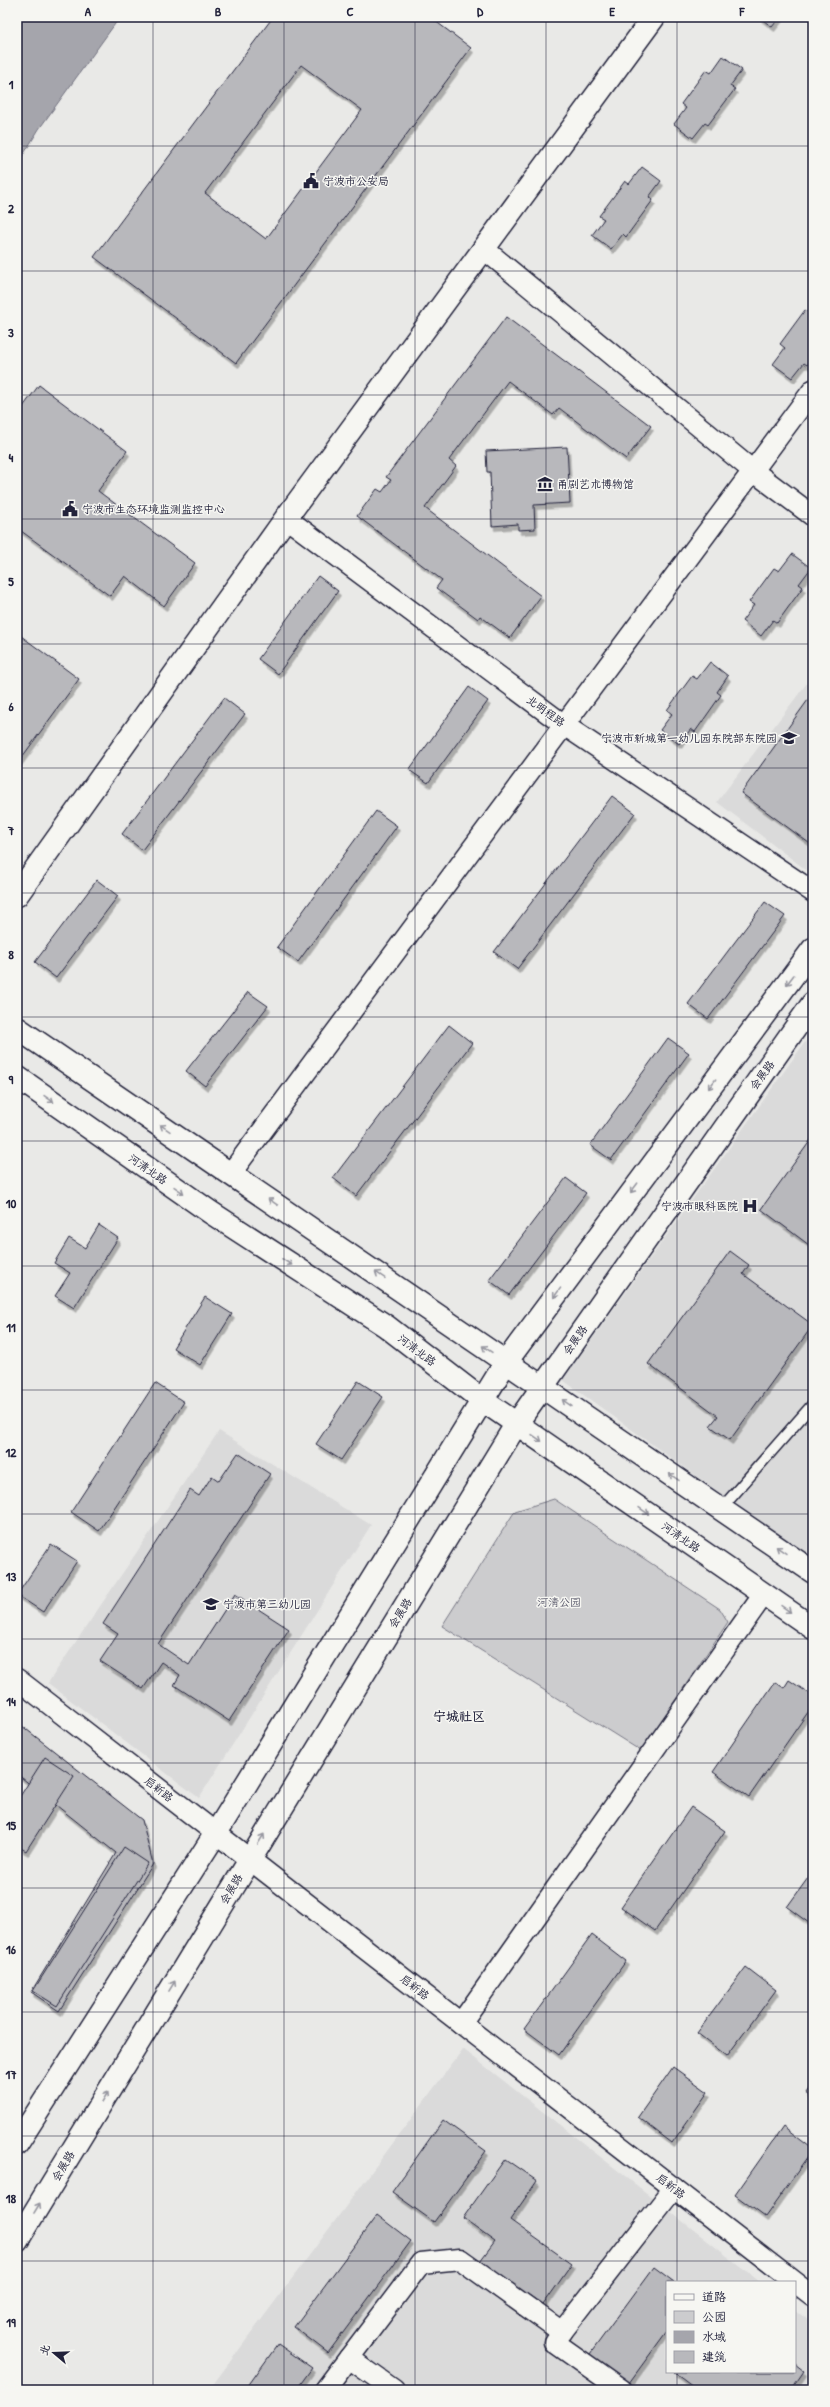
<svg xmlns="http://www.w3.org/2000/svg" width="830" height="2407" font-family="'Patrick Hand','LXGW WenKai TC',sans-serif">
	<defs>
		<filter id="shadow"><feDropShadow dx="2.5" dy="4.5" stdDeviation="0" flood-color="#0004"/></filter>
	</defs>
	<rect width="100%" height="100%" fill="#e9e9e7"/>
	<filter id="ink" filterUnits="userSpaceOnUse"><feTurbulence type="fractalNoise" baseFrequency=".025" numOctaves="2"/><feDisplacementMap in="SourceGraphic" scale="8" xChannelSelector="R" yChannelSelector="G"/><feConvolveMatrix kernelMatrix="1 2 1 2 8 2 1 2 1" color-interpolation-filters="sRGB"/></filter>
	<g filter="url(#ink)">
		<g fill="#dadada">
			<path d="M 813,675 L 813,875 L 717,802 Z"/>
			<path d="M 813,1031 L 813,1556 L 764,1525 L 563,1380 Z"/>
			<path d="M 219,1431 L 371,1525 L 199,1798 L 48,1683 Z"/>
			<path d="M 463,2049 L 760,2282 L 667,2282 L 667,2372 L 795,2372 L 795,2310 L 813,2324 L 813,2390 L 209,2390 Z"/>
		</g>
		<path fill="#ccccce" stroke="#777784" d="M 554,1499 L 720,1609 L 728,1622 L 641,1751 L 442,1626 L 515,1511 Z"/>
		<path fill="#a5a5ac" stroke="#71717f" d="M 17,17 L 120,17 L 39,129 L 17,165 Z"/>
		<g fill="#b8b8bc" stroke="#22223b" fill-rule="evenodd" filter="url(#shadow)">
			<path d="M 273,17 L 430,17 L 471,48 L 236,363 L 94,257 ZM 301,65 L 362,110 L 266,239 L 205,193 Z"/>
			<path d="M 759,17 L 780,17 L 772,27 Z"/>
			<path d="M 723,56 L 742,70 L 730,86 L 735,89 L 708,125 L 705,123 L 693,138 L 674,124 L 686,108 L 681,104 L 706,70 L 711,73 Z"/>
			<path d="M 642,167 L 661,181 L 649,197 L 653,200 L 626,237 L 623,234 L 611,249 L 592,235 L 604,219 L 599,216 L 625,181 L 629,184 Z"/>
			<path d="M 813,309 L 813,358 L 807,365 L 804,363 L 792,378 L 773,364 L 785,348 L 780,344 L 805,310 L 810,313 Z"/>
			<path d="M 506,317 L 651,426 L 626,459 L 559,408 L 553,415 L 508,381 L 449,460 L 456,466 L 425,508 L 541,596 L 510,638 L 480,616 L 478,619 L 436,588 L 442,580 L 357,516 L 377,489 L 382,492 L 391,480 L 386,477 Z"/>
			<path d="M 39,385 L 127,451 L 98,491 L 195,563 L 164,606 L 125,576 L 110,596 L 17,528 L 17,415 Z"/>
			<path d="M 567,447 L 570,503 L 534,505 L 535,529 L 518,530 L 518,524 L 492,526 L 490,472 L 487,472 L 486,451 Z"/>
			<path d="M 792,554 L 811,568 L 799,584 L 803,587 L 777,623 L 773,620 L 761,636 L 742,621 L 754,605 L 749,602 L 774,568 L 779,571 Z"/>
			<path d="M 318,576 L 338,591 L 278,674 L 258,659 Z"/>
			<path d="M 17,633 L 79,679 L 17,764 Z"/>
			<path d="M 710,662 L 728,676 L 717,692 L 721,695 L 695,732 L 691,729 L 679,744 L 660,730 L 672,714 L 667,710 L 692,676 L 697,679 Z"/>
			<path d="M 469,687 L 488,701 L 428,783 L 409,770 Z"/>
			<path d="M 813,693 L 813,777 L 809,782 L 813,785 L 813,846 L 741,793 Z"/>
			<path d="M 224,698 L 245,714 L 142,850 L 122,834 Z"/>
			<path d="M 612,796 L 635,813 L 517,969 L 494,952 Z"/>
			<path d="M 376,811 L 397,826 L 298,962 L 277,947 Z"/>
			<path d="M 97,880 L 118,896 L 56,978 L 35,962 Z"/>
			<path d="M 765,902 L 785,916 L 708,1019 L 688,1004 Z"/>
			<path d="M 248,992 L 268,1006 L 205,1086 L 186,1071 Z"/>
			<path d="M 449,1025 L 472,1043 L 356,1196 L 333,1178 Z"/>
			<path d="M 668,1038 L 689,1053 L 611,1160 L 590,1145 Z"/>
			<path d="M 813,1137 L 813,1248 L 761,1209 Z"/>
			<path d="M 566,1178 L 586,1193 L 509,1295 L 489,1280 Z"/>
			<path d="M 99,1225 L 118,1238 L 74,1308 L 55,1296 L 70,1273 L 54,1263 L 69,1238 L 85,1248 Z"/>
			<path d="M 730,1251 L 749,1265 L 743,1274 L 813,1325 L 730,1440 L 710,1426 L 718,1416 L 648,1364 Z"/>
			<path d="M 205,1297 L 232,1314 L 200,1365 L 173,1348 Z"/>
			<path d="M 358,1381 L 383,1397 L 341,1460 L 316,1444 Z"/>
			<path d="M 155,1383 L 184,1402 L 99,1531 L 71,1512 Z"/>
			<path d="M 238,1453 L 270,1474 L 158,1644 L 189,1665 L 235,1594 L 289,1629 L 229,1721 L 174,1685 L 180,1675 L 161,1662 L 143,1689 L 100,1661 L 118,1634 L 103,1624 L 190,1490 L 199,1496 L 212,1476 L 219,1481 Z"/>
			<path d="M 51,1544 L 77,1561 L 43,1612 L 17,1595 Z"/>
			<path d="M 789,1680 L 813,1696 L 813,1705 L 749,1797 L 713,1772 L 775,1682 L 784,1688 Z"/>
			<path d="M 17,1722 L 142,1820 L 153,1864 L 59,2011 L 31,1992 L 116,1853 L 17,1774 Z"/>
			<path d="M 45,1757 L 74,1776 L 26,1851 L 17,1846 L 17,1801 Z"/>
			<path d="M 691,1807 L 725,1831 L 655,1931 L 621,1907 Z"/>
			<path d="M 124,1847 L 148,1863 L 57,2006 L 33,1991 Z"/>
			<path d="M 813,1871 L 813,1926 L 787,1907 Z"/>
			<path d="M 592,1935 L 626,1961 L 559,2055 L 524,2029 Z"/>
			<path d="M 746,1967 L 776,1990 L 727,2056 L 697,2033 Z"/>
			<path d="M 673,2067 L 708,2092 L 672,2143 L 638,2117 Z"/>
			<path d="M 813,2083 L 813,2098 L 806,2093 Z"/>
			<path d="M 443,2120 L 486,2151 L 434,2222 L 392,2192 Z"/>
			<path d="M 783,2127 L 813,2150 L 765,2217 L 735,2195 Z"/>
			<path d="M 505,2159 L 537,2181 L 510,2220 L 572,2264 L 543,2305 L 480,2261 L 495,2241 L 463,2218 Z"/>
			<path d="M 377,2215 L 411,2241 L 328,2353 L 294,2327 Z"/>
			<path d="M 654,2267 L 674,2282 L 667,2282 L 667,2331 L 626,2387 L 587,2358 Z"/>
			<path d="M 278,2344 L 312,2368 L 296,2390 L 245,2390 Z"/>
			<path d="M 795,2364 L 804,2371 L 791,2390 L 697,2390 L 673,2372 L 795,2372 Z"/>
		</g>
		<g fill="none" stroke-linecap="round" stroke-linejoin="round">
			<defs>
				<path id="lane" d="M 721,1509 L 813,1404"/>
				<g id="street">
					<path d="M 484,249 L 753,471 L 813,516"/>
					<path d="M 286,518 L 564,725 L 813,892"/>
					<path d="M 231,1173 L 813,390"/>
					<path d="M 17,1679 L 813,2296"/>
					<path d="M 461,2023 L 764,1594"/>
					<path d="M 325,2390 L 349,2358"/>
					<path d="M 394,2390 L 349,2358 L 421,2263 L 460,2259 L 562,2332"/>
					<path d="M 622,2390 L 554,2342 L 674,2188"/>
				</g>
				<g id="secondary">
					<path d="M 17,895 L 286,518 L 654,17"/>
					<path d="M 17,1028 L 813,1572"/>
					<path d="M 17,1077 L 210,1212 L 386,1326 L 482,1400 L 813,1628"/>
					<path d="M 17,2144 L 216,1833 L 506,1362 L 813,949"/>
					<path d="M 17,2241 L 517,1423 L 813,1003"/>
				</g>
			</defs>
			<use href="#lane" stroke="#22223b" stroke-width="13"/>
			<use href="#street" stroke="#22223b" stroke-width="23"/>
			<use href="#secondary" stroke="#22223b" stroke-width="25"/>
			<use href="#lane" stroke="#f6f6f2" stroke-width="10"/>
			<use href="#street" stroke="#f6f6f2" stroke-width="20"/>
			<use href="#secondary" stroke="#f6f6f2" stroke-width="22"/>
		</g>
		<defs><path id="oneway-shaft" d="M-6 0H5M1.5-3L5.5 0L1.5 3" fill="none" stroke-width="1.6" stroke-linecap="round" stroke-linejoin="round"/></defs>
		<g stroke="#9797a0">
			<use href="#oneway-shaft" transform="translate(790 980) rotate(127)"/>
			<use href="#oneway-shaft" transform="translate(712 1084) rotate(127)"/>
			<use href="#oneway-shaft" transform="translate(49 1099) rotate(35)"/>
			<use href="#oneway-shaft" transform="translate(165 1128) rotate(-146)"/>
			<use href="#oneway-shaft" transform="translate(634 1188) rotate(127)"/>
			<use href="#oneway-shaft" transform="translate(179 1190) rotate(35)"/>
			<use href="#oneway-shaft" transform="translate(273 1202) rotate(-146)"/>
			<use href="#oneway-shaft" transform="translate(287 1262) rotate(33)"/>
			<use href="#oneway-shaft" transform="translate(380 1275) rotate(-146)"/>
			<use href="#oneway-shaft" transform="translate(557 1293) rotate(126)"/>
			<use href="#oneway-shaft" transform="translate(487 1349) rotate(-146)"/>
			<use href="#oneway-shaft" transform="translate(567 1403) rotate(-145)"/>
			<use href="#oneway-shaft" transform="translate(537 1438) rotate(35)"/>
			<use href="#oneway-shaft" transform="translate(674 1477) rotate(-145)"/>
			<use href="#oneway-shaft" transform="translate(644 1511) rotate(35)"/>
			<use href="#oneway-shaft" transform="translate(781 1550) rotate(-145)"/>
			<use href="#oneway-shaft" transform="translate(786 1609) rotate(35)"/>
			<use href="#oneway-shaft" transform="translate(261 1839) rotate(-58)"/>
			<use href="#oneway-shaft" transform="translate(172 1986) rotate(-59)"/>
			<use href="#oneway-shaft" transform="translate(105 2097) rotate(-59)"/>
			<use href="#oneway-shaft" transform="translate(37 2208) rotate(-59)"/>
		</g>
	</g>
	<path fill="none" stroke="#22223b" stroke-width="1" stroke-opacity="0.55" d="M 153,17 L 153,2390M 284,17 L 284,2390M 415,17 L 415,2390M 546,17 L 546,2390M 677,17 L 677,2282M 17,146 L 813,146M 17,271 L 813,271M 17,395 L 813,395M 17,519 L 813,519M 17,644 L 813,644M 17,768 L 813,768M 17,893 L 813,893M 17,1017 L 813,1017M 17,1141 L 813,1141M 17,1266 L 813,1266M 17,1390 L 813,1390M 17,1514 L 813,1514M 17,1639 L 813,1639M 17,1763 L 813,1763M 17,1888 L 813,1888M 17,2012 L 813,2012M 17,2136 L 813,2136M 17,2261 L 813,2261M 677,2372 L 677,2390"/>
	<defs>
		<symbol id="civic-bare" viewBox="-9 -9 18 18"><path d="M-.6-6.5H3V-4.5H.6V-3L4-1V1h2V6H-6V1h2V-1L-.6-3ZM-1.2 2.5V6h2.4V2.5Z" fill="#22223b" stroke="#f6f6f2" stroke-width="2.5" paint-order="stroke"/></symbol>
		<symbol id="museum-bare" viewBox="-9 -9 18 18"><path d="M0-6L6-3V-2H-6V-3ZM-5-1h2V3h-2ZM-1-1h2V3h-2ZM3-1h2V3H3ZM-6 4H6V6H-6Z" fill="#22223b" stroke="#f6f6f2" stroke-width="2.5" paint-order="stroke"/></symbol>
		<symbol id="school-bare" viewBox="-9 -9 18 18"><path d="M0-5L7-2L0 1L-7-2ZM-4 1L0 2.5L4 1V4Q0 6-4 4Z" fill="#22223b" stroke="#f6f6f2" stroke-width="2.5" paint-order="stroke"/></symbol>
		<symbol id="hospital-bare" viewBox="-9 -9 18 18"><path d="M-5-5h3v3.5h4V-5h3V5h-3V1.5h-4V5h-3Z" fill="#22223b" stroke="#f6f6f2" stroke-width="2.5" paint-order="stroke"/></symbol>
	</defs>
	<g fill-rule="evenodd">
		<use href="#civic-bare" x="300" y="170" width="22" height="22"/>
		<use href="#museum-bare" x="534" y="473" width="22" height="22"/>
		<use href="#civic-bare" x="59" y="498" width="22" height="22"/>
		<use href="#school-bare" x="778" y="727" width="22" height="22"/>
		<use href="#hospital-bare" x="739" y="1195" width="22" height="22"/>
		<use href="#school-bare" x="200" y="1593" width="22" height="22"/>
	</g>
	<g text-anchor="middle" stroke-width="3" stroke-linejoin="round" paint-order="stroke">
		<g font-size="11" fill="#22223b" stroke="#f6f6f2" text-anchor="start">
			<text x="323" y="185">宁波市公安局</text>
			<text x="557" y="488">甬剧艺术博物馆</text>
			<text x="82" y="513">宁波市生态环境监测监控中心</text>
			<text x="777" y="742" text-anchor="end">宁波市新城第一幼儿园东院部东院园</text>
			<text x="738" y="1210" text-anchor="end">宁波市眼科医院</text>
			<text x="223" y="1608">宁波市第三幼儿园</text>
		</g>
		<g font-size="11" fill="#22223b" stroke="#f6f6f2">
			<text transform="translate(546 711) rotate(36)" y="4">北明程路</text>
			<text transform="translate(762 1075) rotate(-54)" y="4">会展路</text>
			<text transform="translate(148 1169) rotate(35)" y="4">河清北路</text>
			<text transform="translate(575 1340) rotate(-55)" y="4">会展路</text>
			<text transform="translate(417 1350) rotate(37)" y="4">河清北路</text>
			<text transform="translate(681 1537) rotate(35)" y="4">河清北路</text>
			<text transform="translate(400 1613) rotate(-58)" y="4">会展路</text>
			<text transform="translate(159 1789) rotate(38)" y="4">启新路</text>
			<text transform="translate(231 1889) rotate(-59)" y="4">会展路</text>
			<text transform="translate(415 1987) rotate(38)" y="4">启新路</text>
			<text transform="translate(63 2166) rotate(-59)" y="4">会展路</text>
			<text transform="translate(671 2186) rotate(38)" y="4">启新路</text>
		</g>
		<g font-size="11" fill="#555567" stroke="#f6f6f2">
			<text x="559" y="1606">河清公园</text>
		</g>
		<g font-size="13" font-weight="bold" fill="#22223b" stroke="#f6f6f2">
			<text x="459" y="1721">宁城社区</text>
		</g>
	</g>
	<rect width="830" height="2407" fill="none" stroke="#f6f6f2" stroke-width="44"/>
	<rect x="666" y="2281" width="130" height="92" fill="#f6f6f2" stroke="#a1a1a9"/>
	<rect x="674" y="2294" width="20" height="6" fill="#f6f6f2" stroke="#a1a1a9"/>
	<text x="702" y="2301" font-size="12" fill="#22223b">道路</text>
	<rect x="674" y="2311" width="20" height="12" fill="#ccccce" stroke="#a1a1a9"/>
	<text x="702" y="2321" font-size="12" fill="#22223b">公园</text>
	<rect x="674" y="2331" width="20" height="12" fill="#a5a5ac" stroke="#a1a1a9"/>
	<text x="702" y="2341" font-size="12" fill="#22223b">水域</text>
	<rect x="674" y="2351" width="20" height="12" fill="#b8b8bc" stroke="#a1a1a9"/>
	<text x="702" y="2361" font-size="12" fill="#22223b">建筑</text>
	<g transform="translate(54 2353) rotate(289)" stroke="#f6f6f2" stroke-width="3" paint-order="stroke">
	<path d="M0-3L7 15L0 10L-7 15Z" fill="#22223b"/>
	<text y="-6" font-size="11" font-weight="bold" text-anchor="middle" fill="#22223b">北</text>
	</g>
	<rect x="22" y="22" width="786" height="2363" fill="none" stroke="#22223b" stroke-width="1.5"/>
	<g font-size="13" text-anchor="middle" font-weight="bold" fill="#22223b">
		<text x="88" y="16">A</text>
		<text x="218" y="16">B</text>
		<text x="350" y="16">C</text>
		<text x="480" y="16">D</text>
		<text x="612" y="16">E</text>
		<text x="742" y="16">F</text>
		<text x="11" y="89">1</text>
		<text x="11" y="213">2</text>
		<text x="11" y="337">3</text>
		<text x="11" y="462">4</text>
		<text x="11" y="586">5</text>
		<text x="11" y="711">6</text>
		<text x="11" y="835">7</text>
		<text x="11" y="959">8</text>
		<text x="11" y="1084">9</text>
		<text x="11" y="1208">10</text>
		<text x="11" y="1332">11</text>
		<text x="11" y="1457">12</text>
		<text x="11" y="1581">13</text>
		<text x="11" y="1706">14</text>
		<text x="11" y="1830">15</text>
		<text x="11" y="1954">16</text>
		<text x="11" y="2079">17</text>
		<text x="11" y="2203">18</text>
		<text x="11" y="2327">19</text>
	</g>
</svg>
